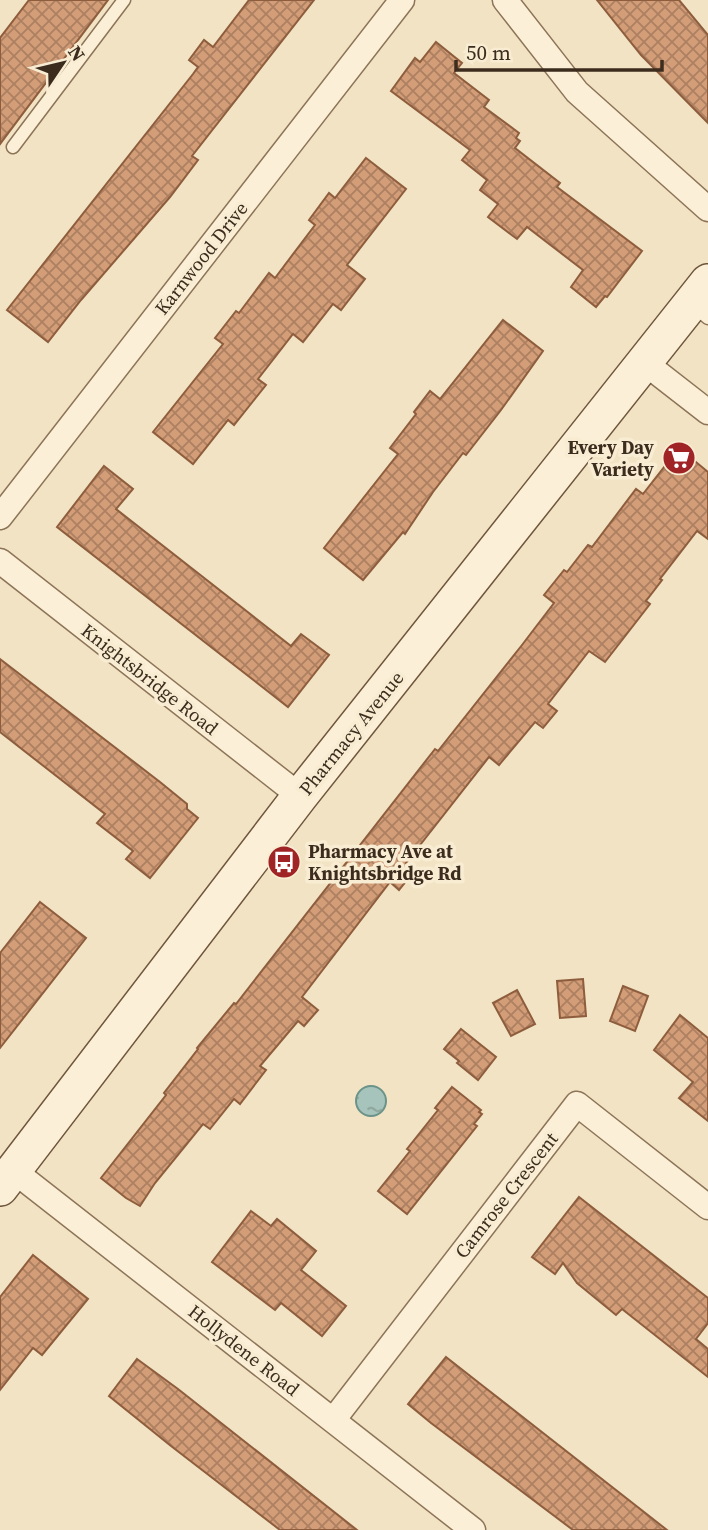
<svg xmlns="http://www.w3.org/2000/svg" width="708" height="1530" font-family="'Source Serif 4',serif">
	<defs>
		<pattern id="water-ripples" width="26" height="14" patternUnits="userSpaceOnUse" patternTransform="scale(1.75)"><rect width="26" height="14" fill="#a6c4bb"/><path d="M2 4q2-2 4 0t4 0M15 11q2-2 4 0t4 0" fill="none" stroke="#889f97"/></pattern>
		<pattern id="building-cross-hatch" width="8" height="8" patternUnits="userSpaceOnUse" patternTransform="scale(1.75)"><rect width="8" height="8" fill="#d29d77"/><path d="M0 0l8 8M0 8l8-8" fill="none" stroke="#ac8061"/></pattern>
	</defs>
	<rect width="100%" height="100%" fill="#f1e3c3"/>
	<circle fill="url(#water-ripples)" stroke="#6b9389" stroke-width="2" cx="371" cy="1101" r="15"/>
	<g fill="url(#building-cross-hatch)" stroke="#8e5d3d" stroke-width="2">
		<path d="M 29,0 L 108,0 L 0,144 L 0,38 Z"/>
		<path d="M 249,0 L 314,0 L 192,156 L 198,160 L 170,197 L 81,300 L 48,342 L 7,310 L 193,74 L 198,67 L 189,60 L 204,40 L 213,47 Z"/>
		<path d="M 597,0 L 679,0 L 708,35 L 708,123 L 641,55 Z"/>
		<path d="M 436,42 L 462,63 L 454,73 L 489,100 L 484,107 L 519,133 L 516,138 L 520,141 L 515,148 L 560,183 L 557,187 L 642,251 L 607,297 L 605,296 L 596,307 L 571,287 L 583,270 L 527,227 L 517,239 L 488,217 L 498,204 L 480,190 L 487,180 L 462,160 L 470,150 L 391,91 L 415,58 L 420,62 Z"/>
		<path d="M 366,158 L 406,189 L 347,265 L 365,279 L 341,310 L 333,304 L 303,342 L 293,334 L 258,379 L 266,385 L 234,425 L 228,420 L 193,464 L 153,432 L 223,344 L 215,338 L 236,311 L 239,313 L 269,273 L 275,278 L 315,225 L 309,220 L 329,193 L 335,198 Z"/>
		<path d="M 503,320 L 543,351 L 501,410 L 466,455 L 463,453 L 433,492 L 405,534 L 403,532 L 363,580 L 324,548 L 398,454 L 390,448 L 416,414 L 414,412 L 430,391 L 440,399 Z"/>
		<path d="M 679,448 L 708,472 L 708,539 L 697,531 L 660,579 L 662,580 L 646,601 L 650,604 L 605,662 L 589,651 L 548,704 L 557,711 L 543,728 L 535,722 L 499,765 L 489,757 L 406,863 L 415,870 L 399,890 L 390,882 L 302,997 L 318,1010 L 304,1026 L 298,1021 L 260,1066 L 266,1070 L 240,1104 L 234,1099 L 210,1129 L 203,1124 L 155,1183 L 140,1206 L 126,1198 L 101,1178 L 166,1095 L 164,1093 L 198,1049 L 197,1048 L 234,1003 L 236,1004 L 435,749 L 438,751 L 522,645 L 554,603 L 544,595 L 564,570 L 567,572 L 588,545 L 592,547 L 636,489 L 643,494 Z"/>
		<path d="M 104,466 L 133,489 L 116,509 L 291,646 L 301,634 L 329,655 L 288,707 L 57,527 Z"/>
		<path d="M 0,659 L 160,782 L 187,804 L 187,809 L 198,818 L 150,878 L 126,859 L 133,851 L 97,823 L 105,814 L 0,732 Z"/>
		<path d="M 40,902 L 86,938 L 0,1048 L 0,953 Z"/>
		<path d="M 583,979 L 586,1016 L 560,1018 L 557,981 Z"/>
		<path d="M 623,986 L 648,996 L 635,1031 L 610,1021 Z"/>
		<path d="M 517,990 L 535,1024 L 511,1036 L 493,1003 Z"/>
		<path d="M 680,1015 L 708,1038 L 708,1121 L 679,1098 L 693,1082 L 654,1050 Z"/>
		<path d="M 461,1029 L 496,1057 L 478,1080 L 457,1063 L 459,1061 L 444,1049 Z"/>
		<path d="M 452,1087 L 481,1110 L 479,1112 L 482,1114 L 474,1124 L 477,1126 L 407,1214 L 378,1191 L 410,1151 L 407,1149 L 438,1110 L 435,1108 Z"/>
		<path d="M 579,1197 L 708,1298 L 708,1323 L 696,1339 L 708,1349 L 708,1377 L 622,1309 L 616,1315 L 577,1283 L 563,1263 L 555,1274 L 532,1257 Z"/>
		<path d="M 251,1211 L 271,1226 L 277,1219 L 316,1251 L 301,1270 L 346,1306 L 322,1336 L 281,1303 L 275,1310 L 212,1262 Z"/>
		<path d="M 33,1255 L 88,1299 L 42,1355 L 33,1348 L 0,1390 L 0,1297 Z"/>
		<path d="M 446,1357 L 483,1386 L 667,1530 L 573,1530 L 431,1423 L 408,1404 Z"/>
		<path d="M 137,1359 L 178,1389 L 357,1530 L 280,1530 L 171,1446 L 109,1396 Z"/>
	</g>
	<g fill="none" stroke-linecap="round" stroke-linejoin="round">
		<defs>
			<g id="lane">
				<path d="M 13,147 L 124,0"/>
				<path d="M 691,304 L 708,318"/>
			</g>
			<g id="street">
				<path d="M 505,0 L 577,92 L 708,209"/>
				<path d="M 645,363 L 708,412"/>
				<path d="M 0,517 L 402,0"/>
				<path d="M 0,561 L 300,796"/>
				<path d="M 14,1171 L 473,1530"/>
				<path d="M 334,1419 L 577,1104 L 708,1207"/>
			</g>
			<path id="secondary" d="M 0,1188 L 300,796 L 708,282"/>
		</defs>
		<use href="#lane" stroke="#8d7458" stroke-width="15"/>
		<use href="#street" stroke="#8d7458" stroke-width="27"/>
		<use href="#secondary" stroke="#6f553c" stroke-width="38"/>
		<use href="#lane" stroke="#fbf0d7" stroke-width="12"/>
		<use href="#street" stroke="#fbf0d7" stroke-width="24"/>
		<use href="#secondary" stroke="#fbf0d7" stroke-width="35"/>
	</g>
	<defs>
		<symbol id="supermarket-disc" viewBox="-11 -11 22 22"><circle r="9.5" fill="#a02425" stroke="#f8edd3"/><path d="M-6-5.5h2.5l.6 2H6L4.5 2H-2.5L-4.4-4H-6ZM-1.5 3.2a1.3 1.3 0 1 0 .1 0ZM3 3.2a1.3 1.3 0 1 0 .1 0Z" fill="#fff"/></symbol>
		<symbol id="bus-disc" viewBox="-11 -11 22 22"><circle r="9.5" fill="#a02425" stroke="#f8edd3"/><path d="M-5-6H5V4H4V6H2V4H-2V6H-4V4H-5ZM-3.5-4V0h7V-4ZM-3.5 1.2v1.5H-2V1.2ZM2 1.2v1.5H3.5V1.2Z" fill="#fff"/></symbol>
	</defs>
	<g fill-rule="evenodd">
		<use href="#supermarket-disc" x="660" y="439" width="38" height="38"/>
		<use href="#bus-disc" x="265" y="843" width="38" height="38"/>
	</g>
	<g text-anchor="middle" stroke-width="7" stroke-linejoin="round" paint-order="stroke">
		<g font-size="19" fill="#3c2c1e" stroke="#f8edd3">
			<text transform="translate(201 258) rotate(-52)" y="7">Karnwood Drive</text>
			<text transform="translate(150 679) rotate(38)" y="7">Knightsbridge Road</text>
			<text transform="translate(351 733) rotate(-51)" y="7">Pharmacy Avenue</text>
			<text transform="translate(506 1195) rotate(-52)" y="7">Camrose Crescent</text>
			<text transform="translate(244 1350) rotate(38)" y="7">Hollydene Road</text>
		</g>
		<g font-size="19" font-weight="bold" fill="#3c2c1e" stroke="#f8edd3" text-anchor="end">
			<text x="654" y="454">Every Day<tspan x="654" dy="22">Variety</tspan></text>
			<text x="308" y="858" text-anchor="start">Pharmacy Ave at<tspan x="308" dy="22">Knightsbridge Rd</tspan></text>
		</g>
	</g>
	<g transform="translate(63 63) rotate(55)" stroke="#f8edd3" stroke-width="5" paint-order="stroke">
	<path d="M0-5L12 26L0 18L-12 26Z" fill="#3c2c1e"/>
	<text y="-10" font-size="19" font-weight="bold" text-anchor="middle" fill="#3c2c1e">N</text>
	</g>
	<path d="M456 60v10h206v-10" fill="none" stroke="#3c2c1e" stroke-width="3.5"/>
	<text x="466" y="60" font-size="21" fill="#3c2c1e" stroke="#f8edd3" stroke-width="5" paint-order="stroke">50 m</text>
</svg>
